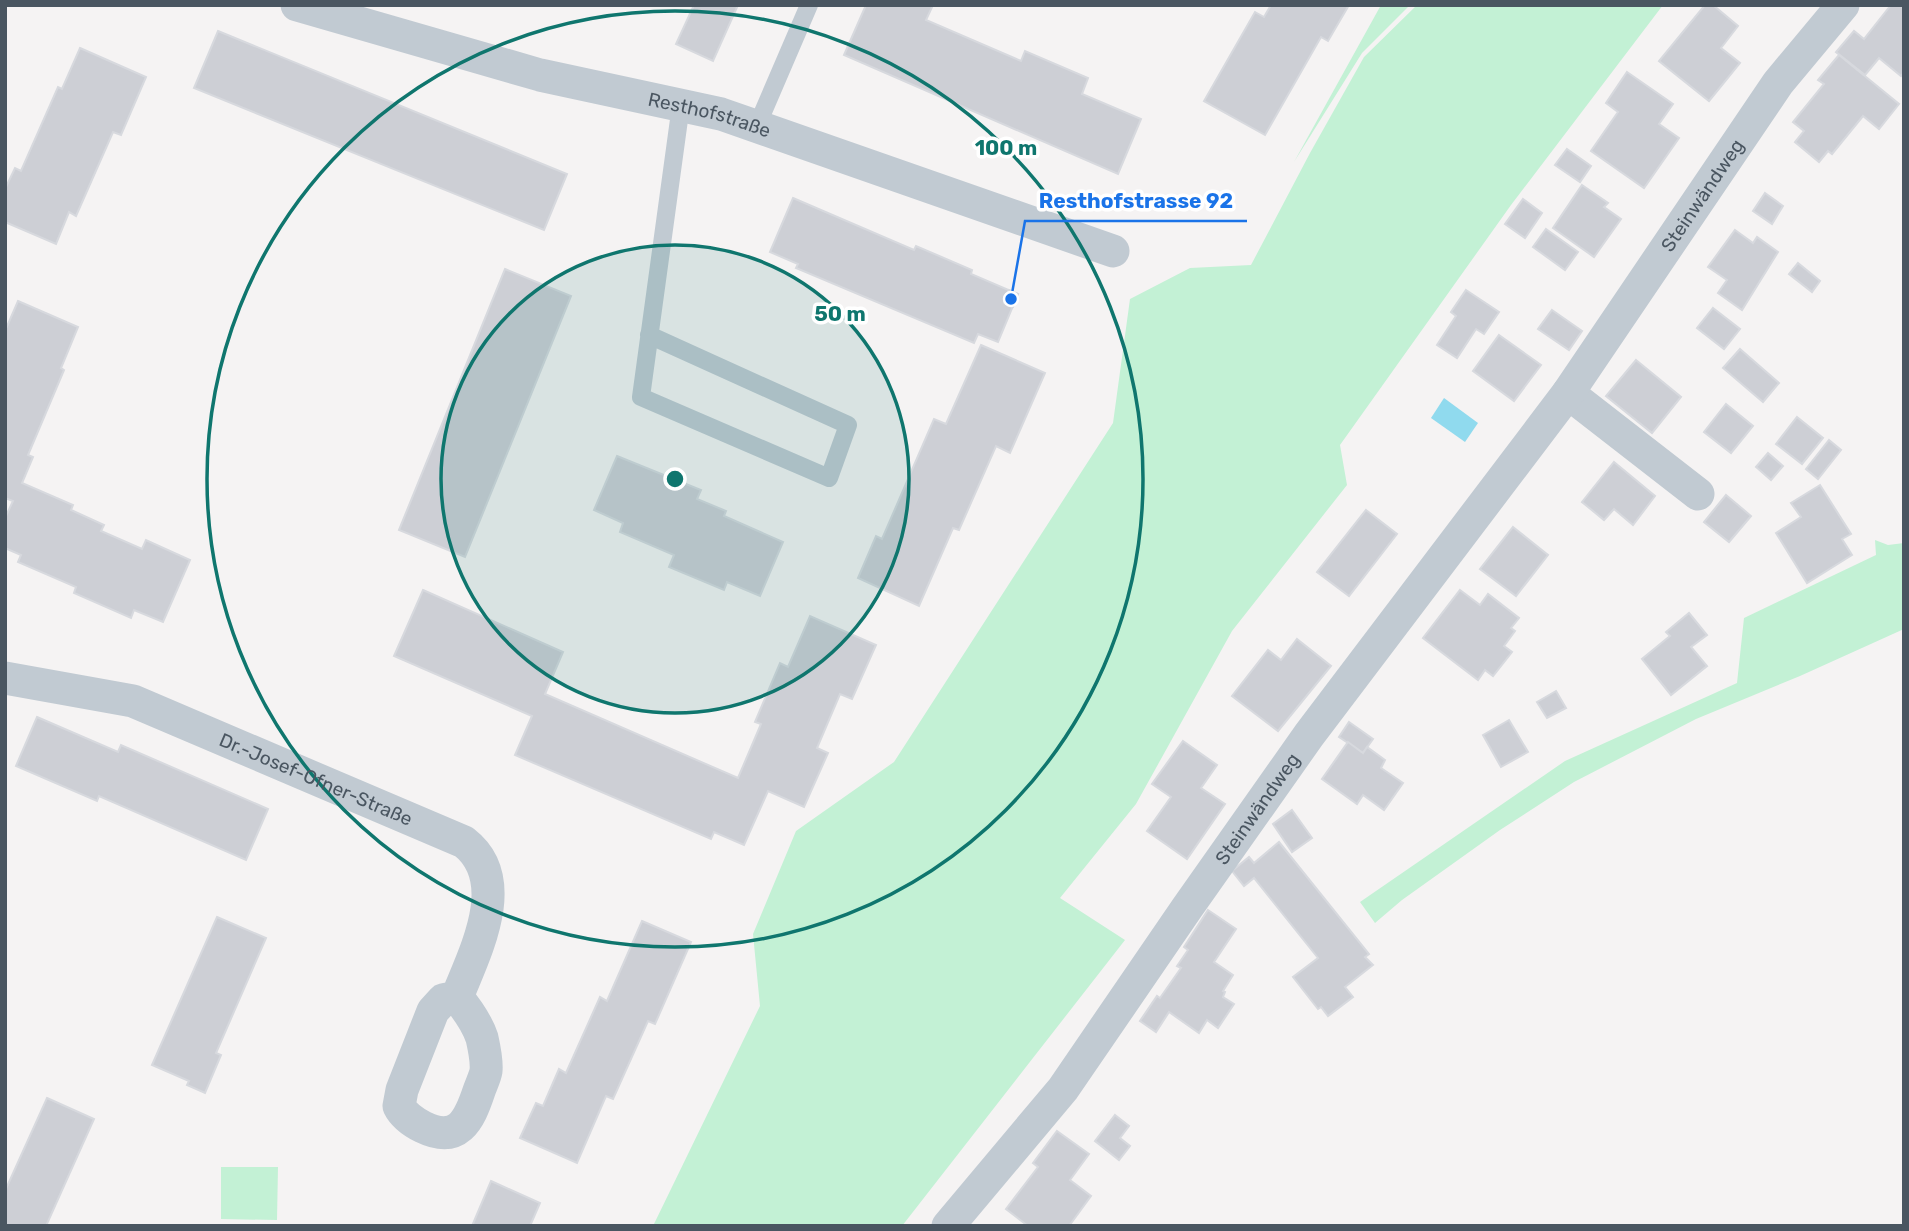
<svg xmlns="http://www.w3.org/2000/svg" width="1909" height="1231" font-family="Rubik,sans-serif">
	<rect width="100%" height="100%" fill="#f5f3f3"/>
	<g fill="#c3f1d5">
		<path d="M 1381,5 L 1410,5 L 1362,53 L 1294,162 Z"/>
		<path d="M 1417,5 L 1663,5 L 1511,205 L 1340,445 L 1347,485 L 1232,631 L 1136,804 L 1060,898 L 1125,940 L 902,1226 L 653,1226 L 760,1006 L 753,934 L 796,831 L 894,762 L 1113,423 L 1130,299 L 1190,268 L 1251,265 L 1310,153 L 1364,57 Z"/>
		<path d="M 1875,540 L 1888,545 L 1904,543 L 1904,629 L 1800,676 L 1696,719 L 1574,782 L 1500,830 L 1402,900 L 1375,923 L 1360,902 L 1565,761 L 1737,683 L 1744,618 L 1876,555 Z"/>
		<path d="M 221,1167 L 278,1167 L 277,1220 L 221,1219 Z"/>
	</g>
	<path fill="#90daee" d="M 1444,398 L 1478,423 L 1465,442 L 1431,418 Z"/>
	<g fill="#cdcfd5" stroke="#d7d9de" stroke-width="2">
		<path d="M 694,5 L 738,5 L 713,61 L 676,44 Z"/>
		<path d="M 866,5 L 933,5 L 926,20 L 1021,61 L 1025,51 L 1088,78 L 1082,94 L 1141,119 L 1118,174 L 844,55 Z"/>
		<path d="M 1271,5 L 1349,5 L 1328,41 L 1321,37 L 1265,135 L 1204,101 L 1255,12 L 1264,17 Z"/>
		<path d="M 1705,5 L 1713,5 L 1738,26 L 1721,48 L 1740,63 L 1709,101 L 1659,61 Z"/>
		<path d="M 1891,5 L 1904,5 L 1904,72 L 1901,76 L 1879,58 L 1865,75 L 1836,52 L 1854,31 L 1864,39 Z"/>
		<path d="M 218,31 L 567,174 L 544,230 L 194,88 Z"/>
		<path d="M 80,48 L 146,77 L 121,135 L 113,132 L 76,216 L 69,212 L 56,244 L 5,222 L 5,189 L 15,168 L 21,171 L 58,87 L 62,89 Z"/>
		<path d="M 1839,55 L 1899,104 L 1879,129 L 1863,116 L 1832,154 L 1828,151 L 1819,162 L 1795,142 L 1804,131 L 1793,122 L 1824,84 L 1818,80 Z"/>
		<path d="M 1627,72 L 1673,104 L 1659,124 L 1679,138 L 1644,188 L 1591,151 L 1618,112 L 1606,103 Z"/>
		<path d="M 1567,149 L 1591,166 L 1580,182 L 1555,165 Z"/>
		<path d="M 1582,185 L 1608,203 L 1604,207 L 1621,219 L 1594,257 L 1553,228 Z"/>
		<path d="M 1765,193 L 1783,206 L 1772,224 L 1753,211 Z"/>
		<path d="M 793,198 L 914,250 L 916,246 L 972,270 L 971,274 L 1018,294 L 998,342 L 978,334 L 974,343 L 796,268 L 798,264 L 770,252 Z"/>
		<path d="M 1523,199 L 1542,213 L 1525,238 L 1505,224 Z"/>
		<path d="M 1546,229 L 1578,252 L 1565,270 L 1533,247 Z"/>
		<path d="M 1735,230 L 1753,243 L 1757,237 L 1778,252 L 1742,310 L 1718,293 L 1727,280 L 1708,267 Z"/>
		<path d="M 1798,263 L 1820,281 L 1812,292 L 1789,274 Z"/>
		<path d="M 505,269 L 571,296 L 465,557 L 399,530 Z"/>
		<path d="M 1009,290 L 1018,294 L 1013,307 L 1004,303 Z"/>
		<path d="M 1466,290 L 1499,312 L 1484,334 L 1476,329 L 1457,358 L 1437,345 L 1456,316 L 1451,312 Z"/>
		<path d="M 18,301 L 78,327 L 61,368 L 64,370 L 28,455 L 33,457 L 22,483 L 73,505 L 71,510 L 104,525 L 101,531 L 142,549 L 146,540 L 190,560 L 163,622 L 134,610 L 131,618 L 74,593 L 76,587 L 18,562 L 21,555 L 5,548 L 5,518 L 13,501 L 5,498 L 5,331 Z"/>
		<path d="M 1713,308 L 1740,329 L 1724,349 L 1697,328 Z"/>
		<path d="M 1552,310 L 1582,331 L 1569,350 L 1538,329 Z"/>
		<path d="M 1499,335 L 1541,365 L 1514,401 L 1473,371 Z"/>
		<path d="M 981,345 L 1045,373 L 1010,453 L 996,446 L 959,530 L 953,528 L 919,606 L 858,578 L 876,536 L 882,539 L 934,419 L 946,424 Z"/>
		<path d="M 1740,349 L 1779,383 L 1763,402 L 1723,368 Z"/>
		<path d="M 1636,360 L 1681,397 L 1652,433 L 1606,396 Z"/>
		<path d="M 1726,404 L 1753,426 L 1731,453 L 1704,432 Z"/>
		<path d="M 1797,417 L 1823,438 L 1802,464 L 1776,444 Z"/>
		<path d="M 1829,440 L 1841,450 L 1818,479 L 1806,469 Z"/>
		<path d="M 1768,453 L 1783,466 L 1771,480 L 1756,467 Z"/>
		<path d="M 617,456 L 701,490 L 697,499 L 726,511 L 724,516 L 783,542 L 760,596 L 727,582 L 724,590 L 669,567 L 674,555 L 620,532 L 623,523 L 594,510 Z"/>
		<path d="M 1614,462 L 1655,496 L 1633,525 L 1614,509 L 1604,520 L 1582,502 Z"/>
		<path d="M 1820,485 L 1851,534 L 1842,539 L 1852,555 L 1807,583 L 1776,533 L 1801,517 L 1791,503 Z"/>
		<path d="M 1726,495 L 1751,516 L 1729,542 L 1704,522 Z"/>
		<path d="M 1366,510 L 1397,534 L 1349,596 L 1317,572 Z"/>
		<path d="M 1513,527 L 1548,555 L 1516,596 L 1480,569 Z"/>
		<path d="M 423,590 L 563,652 L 545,694 L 738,778 L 761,724 L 755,722 L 780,663 L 788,667 L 810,616 L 876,645 L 852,699 L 840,694 L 817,748 L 828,753 L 804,807 L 768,791 L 744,845 L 714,832 L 711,839 L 515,755 L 532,716 L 394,656 Z"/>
		<path d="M 1460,590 L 1480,605 L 1488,594 L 1519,618 L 1511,628 L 1515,631 L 1504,646 L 1512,652 L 1493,676 L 1485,670 L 1478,680 L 1423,638 Z"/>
		<path d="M 1689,613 L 1707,635 L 1691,647 L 1707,666 L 1671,695 L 1642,659 L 1670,636 L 1666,632 Z"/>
		<path d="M 1297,639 L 1331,666 L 1278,731 L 1232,696 L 1268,650 L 1281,660 Z"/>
		<path d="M 1556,691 L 1566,708 L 1547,718 L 1537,702 Z"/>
		<path d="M 37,717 L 118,752 L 121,745 L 268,809 L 246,860 L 99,796 L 97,801 L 16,766 Z"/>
		<path d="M 1509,720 L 1528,752 L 1501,767 L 1483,735 Z"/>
		<path d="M 1349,722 L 1373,739 L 1363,753 L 1339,737 Z"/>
		<path d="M 1183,741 L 1217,765 L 1201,788 L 1225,804 L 1187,859 L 1147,831 L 1171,797 L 1152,784 Z"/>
		<path d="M 1348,742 L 1363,753 L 1367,747 L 1385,760 L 1381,768 L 1403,783 L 1384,810 L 1363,795 L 1357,804 L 1322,779 Z"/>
		<path d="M 1292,810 L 1312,838 L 1292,852 L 1273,824 Z"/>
		<path d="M 1279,842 L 1369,954 L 1365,957 L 1373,965 L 1345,987 L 1353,997 L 1328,1016 L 1321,1007 L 1318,1009 L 1293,977 L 1318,958 L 1254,878 L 1244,886 L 1232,871 L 1249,857 L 1254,863 Z"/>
		<path d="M 1208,910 L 1236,929 L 1214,962 L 1233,975 L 1223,991 L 1225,992 L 1223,997 L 1234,1004 L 1218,1028 L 1207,1020 L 1199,1033 L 1169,1012 L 1156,1032 L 1140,1021 L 1157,996 L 1160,998 L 1181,968 L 1177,966 L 1188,950 L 1184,947 Z"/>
		<path d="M 217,917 L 266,938 L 216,1053 L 221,1055 L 205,1093 L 187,1085 L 189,1081 L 152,1065 Z"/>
		<path d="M 642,921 L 691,942 L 655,1024 L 648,1021 L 613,1099 L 606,1096 L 577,1163 L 520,1138 L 536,1103 L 543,1106 L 559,1069 L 566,1073 L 600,997 L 607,1001 Z"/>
		<path d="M 47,1098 L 94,1119 L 46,1226 L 5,1226 L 5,1191 Z"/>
		<path d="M 1115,1115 L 1129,1126 L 1120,1138 L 1130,1146 L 1119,1160 L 1095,1141 Z"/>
		<path d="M 1057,1131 L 1089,1154 L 1070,1180 L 1091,1196 L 1069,1226 L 1028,1226 L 1006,1209 L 1038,1167 L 1033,1163 Z"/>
		<path d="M 491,1181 L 540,1203 L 530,1226 L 472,1226 Z"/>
	</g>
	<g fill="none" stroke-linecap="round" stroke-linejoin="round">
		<g stroke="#c1cad2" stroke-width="18">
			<path d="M 757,126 L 809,5"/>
			<path d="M 649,335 L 848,425 L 829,478 L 641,397 L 681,105"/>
		</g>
		<g stroke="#c1cad2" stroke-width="33">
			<path id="s1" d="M 297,5 L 540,75 L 721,114 L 1113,251"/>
			<path d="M 1568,393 L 1698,494"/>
			<path id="s2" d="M 5,678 L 133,701 L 464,842 C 513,880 475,952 457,997 L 443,1000 L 433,1011 L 402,1090 L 399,1106 C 404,1116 413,1122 423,1127 C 458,1144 469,1121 479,1091 C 481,1085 485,1077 486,1071 C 487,1062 484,1047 482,1038 C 477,1023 467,1009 457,997"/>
			<path id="s3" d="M 948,1226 L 1063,1089 L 1187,908 L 1309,735 L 1568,393 L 1778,83 L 1843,5"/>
		</g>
	</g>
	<circle cx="675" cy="479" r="234" fill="#0f766e" fill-opacity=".12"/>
	<g fill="none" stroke="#0f766e" stroke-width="3.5">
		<circle cx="675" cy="479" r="234"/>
		<circle cx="675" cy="479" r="468"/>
	</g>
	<g text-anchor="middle" stroke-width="7" stroke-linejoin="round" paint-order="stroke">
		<g font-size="19" fill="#4a5661" stroke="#fff">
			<text dy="7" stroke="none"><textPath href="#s1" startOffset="427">Resthofstraße</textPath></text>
			<text dy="7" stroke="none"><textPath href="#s3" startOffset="1278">Steinwändweg</textPath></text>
			<text dy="7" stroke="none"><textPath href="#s2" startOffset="329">Dr.-Josef-Ofner-Straße</textPath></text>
			<text dy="7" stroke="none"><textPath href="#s3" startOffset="520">Steinwändweg</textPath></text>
		</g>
	</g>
	<circle cx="675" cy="479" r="10" fill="#0f766e" stroke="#fff" stroke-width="3.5"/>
	<g font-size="21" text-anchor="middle" font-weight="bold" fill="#0f766e" stroke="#fff" stroke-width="7" stroke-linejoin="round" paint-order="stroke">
		<text x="1006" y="155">100 m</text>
		<text x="840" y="321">50 m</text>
	</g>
	<path fill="none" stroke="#1a73e8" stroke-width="2.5" d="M1011 299L1025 221H1247"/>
	<circle fill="#1a73e8" stroke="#fff" stroke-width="2.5" cx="1011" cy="299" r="7"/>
	<g font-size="21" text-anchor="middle" font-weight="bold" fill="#1a73e8" stroke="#fff" stroke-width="7" stroke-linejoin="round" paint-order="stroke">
		<text x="1136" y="208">Resthofstrasse 92</text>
	</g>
	<rect width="1909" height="1231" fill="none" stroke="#4a5661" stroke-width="14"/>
</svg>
